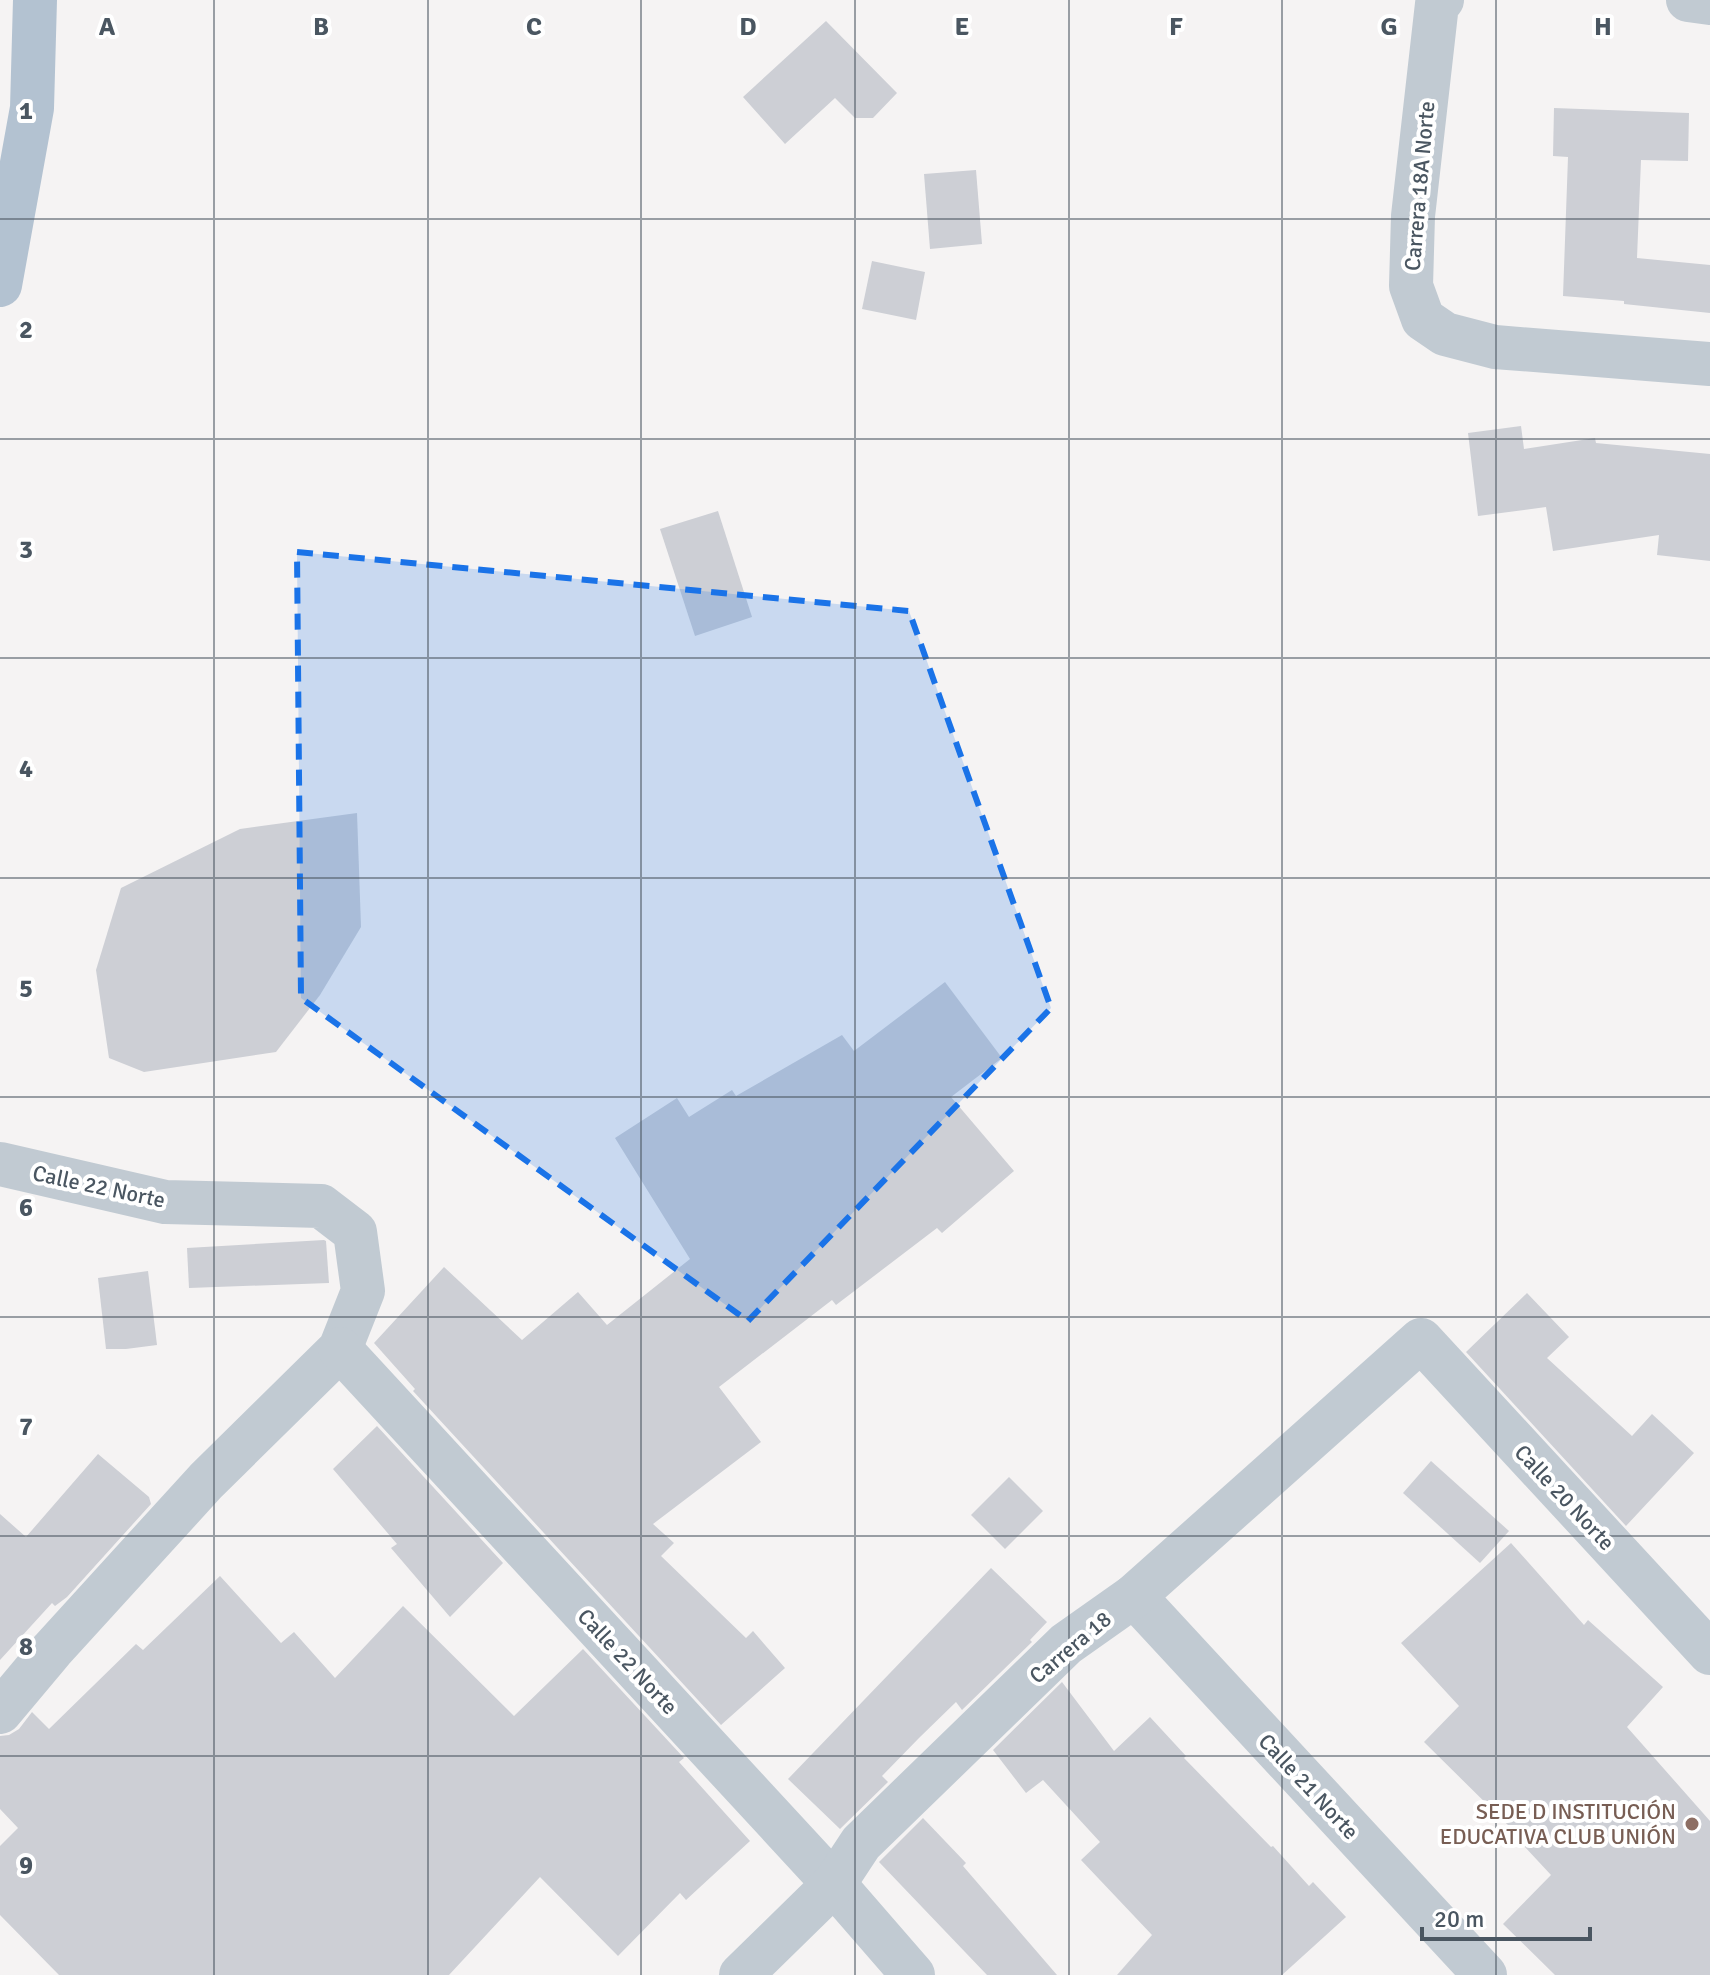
<svg xmlns="http://www.w3.org/2000/svg" width="1710" height="1975" font-family="Signika,sans-serif">
	<rect width="100%" height="100%" fill="#f5f3f3"/>
	<g fill="#cdcfd5">
		<path d="M 826,21 L 897,93 L 873,118 L 855,118 L 835,98 L 785,144 L 743,97 Z"/>
		<path d="M 1554,108 L 1689,113 L 1688,161 L 1641,160 L 1637,258 L 1710,265 L 1710,313 L 1624,304 L 1624,301 L 1563,296 L 1568,157 L 1553,156 Z"/>
		<path d="M 976,170 L 982,244 L 930,249 L 924,174 Z"/>
		<path d="M 872,261 L 925,272 L 916,320 L 862,309 Z"/>
		<path d="M 1521,426 L 1524,449 L 1595,438 L 1596,443 L 1710,454 L 1710,561 L 1657,555 L 1659,535 L 1553,551 L 1546,507 L 1478,516 L 1468,433 Z"/>
		<path d="M 718,511 L 752,617 L 695,636 L 660,529 Z"/>
		<path d="M 357,813 L 361,927 L 320,995 L 276,1052 L 144,1072 L 109,1058 L 96,970 L 121,888 L 240,829 Z"/>
		<path d="M 945,982 L 1002,1058 L 951,1097 L 1014,1171 L 942,1233 L 937,1228 L 836,1305 L 832,1300 L 719,1387 L 761,1442 L 653,1524 L 674,1543 L 661,1556 L 746,1638 L 753,1631 L 785,1668 L 721,1725 L 413,1391 L 415,1389 L 374,1343 L 444,1267 L 522,1340 L 578,1292 L 607,1325 L 690,1259 L 615,1138 L 677,1098 L 689,1117 L 732,1090 L 736,1096 L 842,1035 L 854,1051 Z"/>
		<path d="M 324,1240 L 326,1241 L 329,1283 L 189,1288 L 187,1248 Z"/>
		<path d="M 148,1271 L 157,1345 L 126,1349 L 106,1349 L 98,1278 Z"/>
		<path d="M 1527,1293 L 1569,1337 L 1547,1358 L 1632,1436 L 1652,1414 L 1694,1453 L 1626,1526 L 1466,1352 Z"/>
		<path d="M 377,1426 L 503,1563 L 450,1617 L 391,1548 L 397,1544 L 333,1469 Z"/>
		<path d="M 98,1454 L 149,1497 L 151,1504 L 67,1597 L 55,1606 L 52,1603 L 0,1660 L 0,1514 L 26,1537 Z"/>
		<path d="M 1431,1461 L 1509,1531 L 1480,1563 L 1403,1493 Z"/>
		<path d="M 1009,1477 L 1043,1511 L 1005,1549 L 971,1515 Z"/>
		<path d="M 1511,1543 L 1584,1625 L 1588,1620 L 1663,1687 L 1627,1727 L 1710,1821 L 1710,1975 L 1555,1975 L 1503,1924 L 1551,1875 L 1511,1832 L 1513,1830 L 1424,1742 L 1459,1706 L 1401,1643 Z"/>
		<path d="M 991,1568 L 1047,1622 L 1030,1640 L 1032,1642 L 962,1710 L 956,1702 L 919,1738 L 882,1776 L 888,1782 L 840,1829 L 788,1779 Z"/>
		<path d="M 220,1576 L 281,1643 L 294,1632 L 335,1678 L 403,1606 L 514,1716 L 583,1649 L 684,1758 L 679,1762 L 750,1841 L 686,1900 L 680,1893 L 618,1956 L 540,1877 L 449,1975 L 59,1975 L 0,1915 L 0,1846 L 18,1828 L 0,1809 L 0,1736 L 9,1735 L 19,1729 L 32,1712 L 49,1729 L 136,1644 L 143,1650 Z"/>
		<path d="M 1062,1682 L 1114,1751 L 1150,1717 L 1186,1756 L 1184,1758 L 1271,1847 L 1273,1846 L 1309,1886 L 1313,1882 L 1346,1917 L 1282,1975 L 1117,1975 L 1152,1935 L 1081,1860 L 1100,1842 L 1043,1780 L 1026,1793 L 993,1750 Z"/>
		<path d="M 923,1818 L 966,1863 L 963,1866 L 1057,1975 L 987,1975 L 879,1862 Z"/>
	</g>
	<g fill="none" stroke-linecap="round" stroke-linejoin="round">
		<g stroke="#c1cad2" stroke-width="44">
			<path d="M 1442,0 L 1437,4 L 1413,216 L 1411,286 L 1423,319 L 1445,334 L 1495,347 L 1710,364"/>
			<path d="M 1688,0 L 1710,3"/>
			<path d="M 0,1164 L 165,1202 L 321,1206 L 355,1232 L 363,1291 L 340,1349 L 206,1481 L 52,1650 L 0,1712"/>
			<path d="M 340,1349 L 834,1884 L 913,1975"/>
			<path d="M 1134,1596 L 1485,1975"/>
			<path d="M 741,1975 L 834,1884 L 861,1843 L 1066,1644 L 1134,1596 L 1421,1340 L 1710,1653"/>
		</g>
		<path stroke="#b3c2d1" stroke-width="44" d="M 0,285 L 32,108 L 35,0"/>
	</g>
	<path fill="#1a73e8" fill-opacity="0.2" stroke="#1a73e8" stroke-width="6" stroke-dasharray="16 10" stroke-linejoin="round" d="M 297,552 L 909,611 L 1051,1008 L 748,1321 L 301,998 Z"/>
	<path fill="none" stroke="#4a5661" stroke-width="2" stroke-opacity="0.55" d="M 214,0 L 214,1975M 428,0 L 428,1975M 641,0 L 641,1975M 855,0 L 855,1975M 1069,0 L 1069,1975M 1282,0 L 1282,1975M 1496,0 L 1496,1975M 0,219 L 1710,219M 0,439 L 1710,439M 0,658 L 1710,658M 0,878 L 1710,878M 0,1097 L 1710,1097M 0,1317 L 1710,1317M 0,1536 L 1710,1536M 0,1756 L 1710,1756"/>
	<circle fill="#8d6e63" stroke="#fff" stroke-width="3" cx="1692" cy="1824" r="8"/>
	<g text-anchor="middle" stroke-width="8" stroke-linejoin="round" paint-order="stroke">
		<g font-size="22" fill="#4a5661" stroke="#fff">
			<text transform="translate(1419 186) rotate(-85)" y="8">Carrera 18A Norte</text>
			<text transform="translate(99 1186) rotate(12)" y="8">Calle 22 Norte</text>
			<text transform="translate(1565 1497) rotate(47)" y="8">Calle 20 Norte</text>
			<text transform="translate(1070 1647) rotate(-40)" y="8">Carrera 18</text>
			<text transform="translate(628 1661) rotate(47)" y="8">Calle 22 Norte</text>
			<text transform="translate(1309 1786) rotate(47)" y="8">Calle 21 Norte</text>
		</g>
		<g font-size="22" fill="#785e54" stroke="#fff" text-anchor="end">
			<text x="1676" y="1819">SEDE D INSTITUCIÓN<tspan x="1676" dy="25">EDUCATIVA CLUB UNIÓN</tspan></text>
		</g>
	</g>
	<g font-size="26" text-anchor="middle" font-weight="bold" fill="#4a5661" stroke="#fff" stroke-width="8" stroke-linejoin="round" paint-order="stroke">
		<text x="107" y="35">A</text>
		<text x="321" y="35">B</text>
		<text x="534" y="35">C</text>
		<text x="748" y="35">D</text>
		<text x="962" y="35">E</text>
		<text x="1176" y="35">F</text>
		<text x="1389" y="35">G</text>
		<text x="1603" y="35">H</text>
		<text x="26" y="119">1</text>
		<text x="26" y="338">2</text>
		<text x="26" y="558">3</text>
		<text x="26" y="777">4</text>
		<text x="26" y="997">5</text>
		<text x="26" y="1216">6</text>
		<text x="26" y="1435">7</text>
		<text x="26" y="1655">8</text>
		<text x="26" y="1874">9</text>
	</g>
	<path d="M1422 1927v12h168v-12" fill="none" stroke="#4a5661" stroke-width="4"/>
	<text x="1434" y="1927" font-size="24" fill="#4a5661" stroke="#ffffff" stroke-width="6" paint-order="stroke">20 m</text>
</svg>
